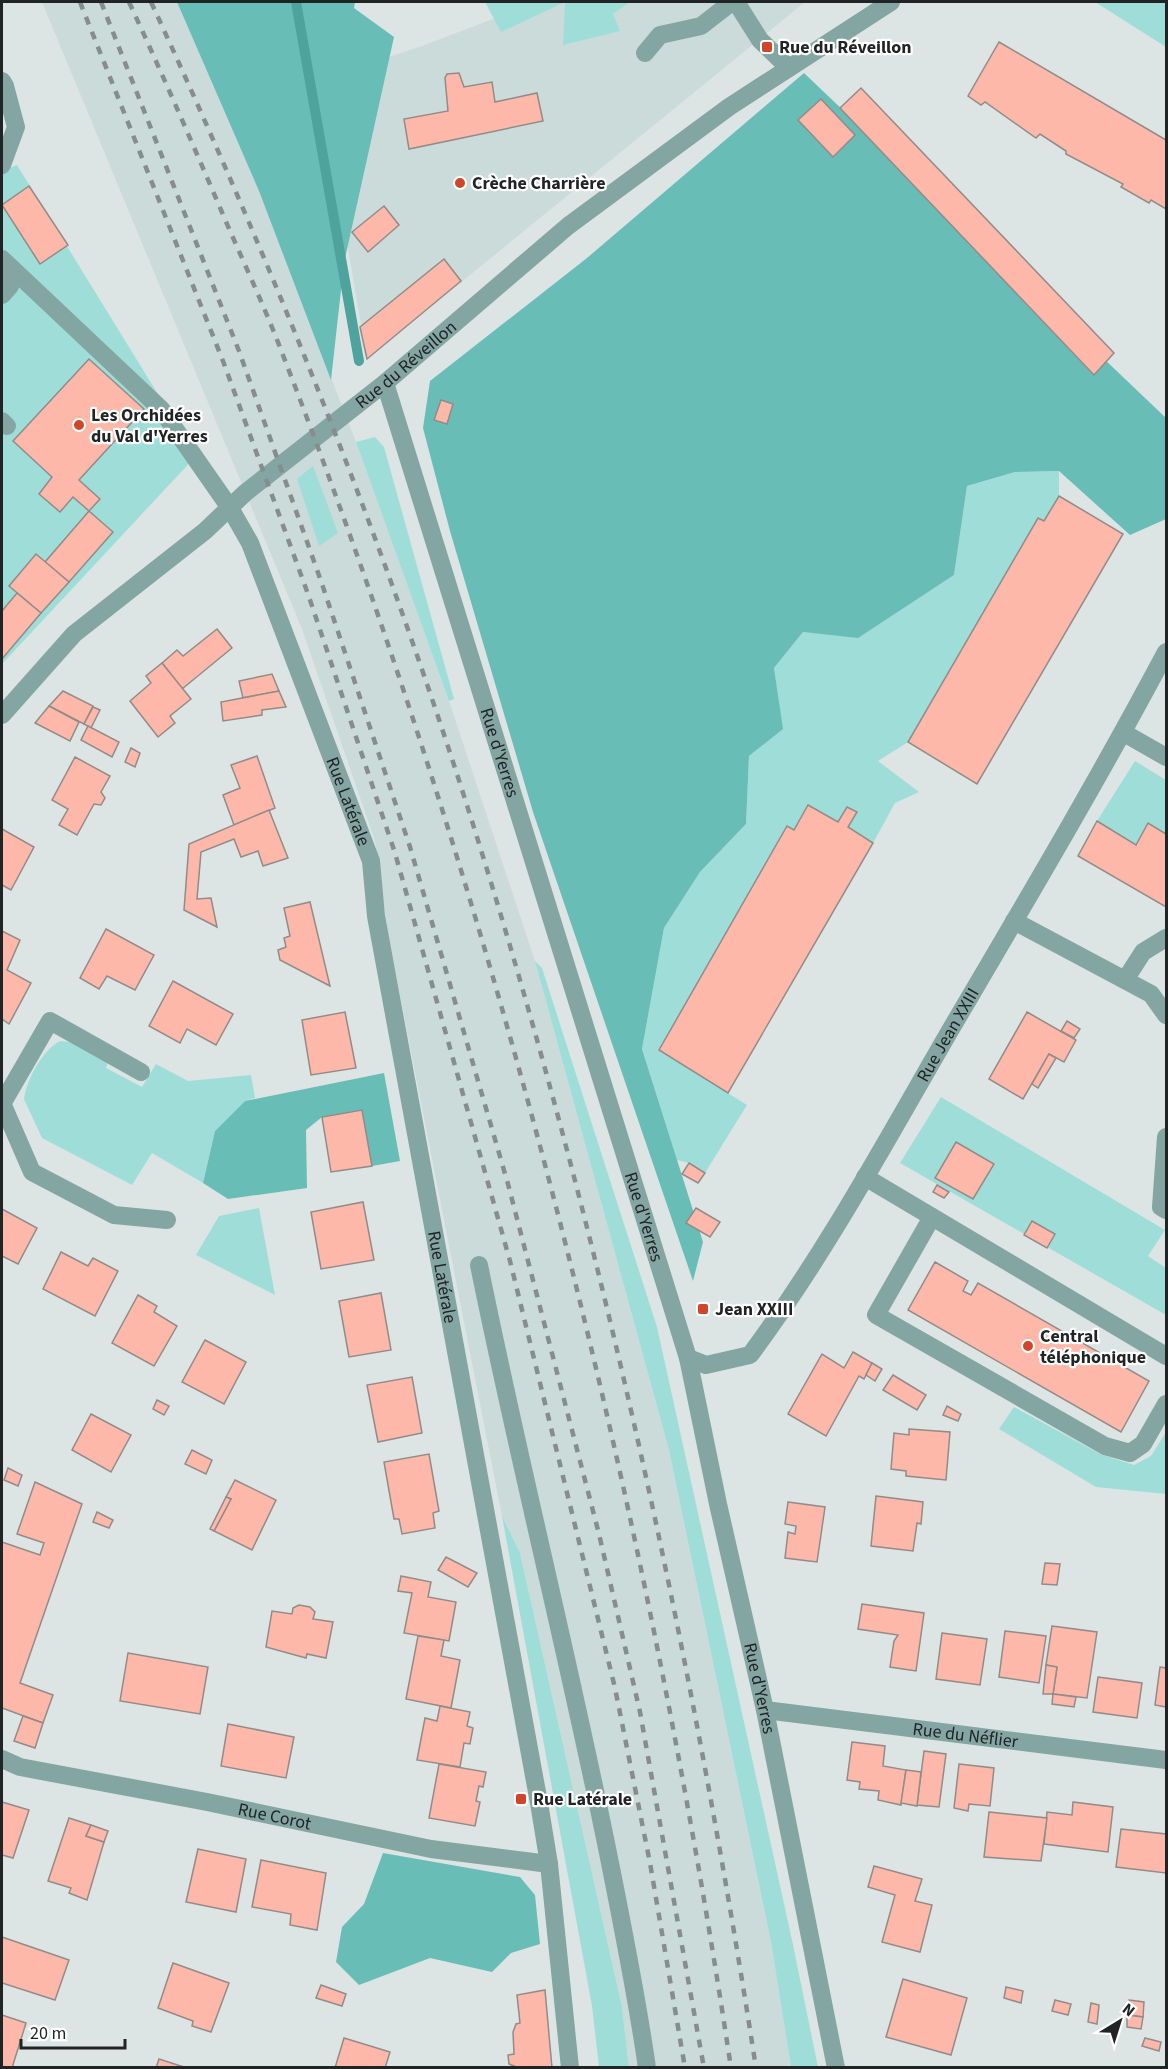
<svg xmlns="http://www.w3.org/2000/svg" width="1168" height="2069" font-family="'Source Sans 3',sans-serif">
	<rect width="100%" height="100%" fill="#dce5e4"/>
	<g fill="#cadbd9">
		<path d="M 42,2 L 177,2 L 259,191 L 356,442 L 449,701 L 535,961 L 669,1450 L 771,1942 L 791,2067 L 629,2067 L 622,2007 L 520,1553 L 502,1516 L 388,934 L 375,841 L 302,629 Z"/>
		<path d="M 538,2 L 605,2 L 613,14 L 630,2 L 805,2 L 367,359 L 319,80 L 422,46 Z"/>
	</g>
	<g fill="#9fded8">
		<path d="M 485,2 L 630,2 L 613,14 L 620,31 L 563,45 L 565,2 L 501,32 Z"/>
		<path d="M 1095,2 L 1166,2 L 1166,47 Z"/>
		<path d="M 17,165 L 196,456 L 2,664 L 2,171 Z"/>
		<path d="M 375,437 L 384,447 L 454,699 L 449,701 L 356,442 Z"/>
		<path d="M 313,466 L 338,533 L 319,546 L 297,479 Z"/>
		<path d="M 1059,471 L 1059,496 L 1044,521 L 1038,518 L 908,742 L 878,761 L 919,792 L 895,803 L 873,843 L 848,827 L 857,813 L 847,807 L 838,822 L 808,805 L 794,830 L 787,826 L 659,1050 L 747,1105 L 705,1173 L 689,1163 L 677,1160 L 642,1049 L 664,928 L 700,872 L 746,824 L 749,756 L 782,729 L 774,668 L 803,632 L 858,637 L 954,575 L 967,486 L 1015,472 Z"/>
		<path d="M 1135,761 L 1166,780 L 1166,834 L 1148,824 L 1136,845 L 1097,821 Z"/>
		<path d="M 535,961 L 542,968 L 657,1327 L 792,1940 L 818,2067 L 791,2067 L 771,1942 L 669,1450 Z"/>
		<path d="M 60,1041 L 70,1042 L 109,1060 L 106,1068 L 142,1087 L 156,1064 L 188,1081 L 251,1075 L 255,1098 L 245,1101 L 215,1131 L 203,1183 L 152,1153 L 132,1185 L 42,1138 L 24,1099 C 27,1079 42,1051 60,1041 Z"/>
		<path d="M 941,1097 L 1165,1230 L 1148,1256 L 1166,1268 L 1166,1315 L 900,1163 Z"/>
		<path d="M 259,1208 L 275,1295 L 196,1255 L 219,1216 Z"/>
		<path d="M 1014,1407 L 1100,1454 L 1134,1465 L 1151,1456 L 1166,1432 L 1166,1494 L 1096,1487 L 999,1429 Z"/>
		<path d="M 502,1516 L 520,1553 L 622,2007 L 629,2067 L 599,2067 L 592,2006 Z"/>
	</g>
	<g fill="#69bdb7">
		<path d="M 177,2 L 355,2 L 354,8 L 394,37 L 344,263 L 331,380 L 259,191 Z"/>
		<path d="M 804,73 L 1166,418 L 1166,519 L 1130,535 L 1059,471 L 1015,472 L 967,486 L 954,575 L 858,638 L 803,632 L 774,668 L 783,729 L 749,756 L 746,824 L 700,872 L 664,928 L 642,1049 L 703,1242 L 693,1281 L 533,812 L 450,531 L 423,428 L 430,381 L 587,258 Z"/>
		<path d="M 384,1073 L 400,1161 L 372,1166 L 361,1110 L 322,1117 L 306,1130 L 307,1188 L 228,1199 L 203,1183 L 215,1131 L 245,1101 Z"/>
		<path d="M 383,1853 L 520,1877 L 535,1895 L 540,1944 L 511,1953 L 492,1972 L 430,1958 L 359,1985 L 336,1962 L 342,1927 L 364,1904 Z"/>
	</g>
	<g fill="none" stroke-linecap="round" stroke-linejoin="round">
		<path stroke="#4ea39d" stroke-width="10" d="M 296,2 L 359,361"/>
	</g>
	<g fill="#fdb8a9" stroke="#928b89" stroke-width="1.5">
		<path d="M 999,42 L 1166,140 L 1166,209 L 1151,200 L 1149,203 L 1121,187 L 1123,184 L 1066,154 L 1066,151 L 1040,134 L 1036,138 L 985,102 L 981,105 L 968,96 Z"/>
		<path d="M 459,73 L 464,87 L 492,82 L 495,102 L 537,93 L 543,121 L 409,149 L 404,119 L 448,111 L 445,78 L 447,74 Z"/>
		<path d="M 861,88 L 1114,353 L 1094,375 L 840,108 Z"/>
		<path d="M 821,99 L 855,135 L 833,157 L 798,120 Z"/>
		<path d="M 29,186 L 68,245 L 40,264 L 2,205 Z"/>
		<path d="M 384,206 L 399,225 L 368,252 L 352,232 Z"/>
		<path d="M 444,259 L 461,281 L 367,359 L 360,327 Z"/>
		<path d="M 89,359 L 144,409 L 79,480 L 100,499 L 89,511 L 73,497 L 60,512 L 39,494 L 52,477 L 13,441 Z"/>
		<path d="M 441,400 L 453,404 L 447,424 L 434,420 Z"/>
		<path d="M 1059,496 L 1123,534 L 977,784 L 908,742 L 1038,518 L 1044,521 Z"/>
		<path d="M 89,511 L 113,532 L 69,582 L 45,562 Z"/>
		<path d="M 36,554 L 69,582 L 41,613 L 9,586 Z"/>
		<path d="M 17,593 L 41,613 L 2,659 L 2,611 Z"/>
		<path d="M 217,629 L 232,648 L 182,689 L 162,663 L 177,650 L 183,656 Z"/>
		<path d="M 162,663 L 191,699 L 170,716 L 175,723 L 158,737 L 130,701 L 151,683 L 146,676 Z"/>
		<path d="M 272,674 L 279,691 L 243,698 L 239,681 Z"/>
		<path d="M 63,691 L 93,706 L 84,724 L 49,706 Z"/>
		<path d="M 279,691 L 286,707 L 262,710 L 262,715 L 223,721 L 221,702 Z"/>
		<path d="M 49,706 L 79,722 L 70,741 L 35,723 Z"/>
		<path d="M 93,707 L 100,710 L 91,728 L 84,724 Z"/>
		<path d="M 88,726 L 119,742 L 112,757 L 81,740 Z"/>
		<path d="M 131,748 L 140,753 L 135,767 L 125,762 Z"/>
		<path d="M 257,756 L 275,808 L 234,825 L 223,795 L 240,788 L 231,765 Z"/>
		<path d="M 75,757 L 110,776 L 101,792 L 105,798 L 101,805 L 94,804 L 77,835 L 59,825 L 68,809 L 52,800 Z"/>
		<path d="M 808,805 L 838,822 L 847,807 L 857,812 L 848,827 L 873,843 L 728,1093 L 659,1050 L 787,826 L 794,830 Z"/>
		<path d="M 269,810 L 288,858 L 263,866 L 258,851 L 241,857 L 234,839 L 201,852 L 197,899 L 211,898 L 217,927 L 184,910 L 189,844 Z"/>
		<path d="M 1097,821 L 1136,845 L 1148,823 L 1166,834 L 1166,907 L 1078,856 Z"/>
		<path d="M 2,829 L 34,847 L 11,890 L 2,885 Z"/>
		<path d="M 310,902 L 330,986 L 280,960 L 278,950 L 286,947 L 284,938 L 290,936 L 284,908 Z"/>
		<path d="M 106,929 L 154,955 L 135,990 L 107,976 L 99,989 L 80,978 Z"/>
		<path d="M 2,931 L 20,940 L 7,970 L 31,983 L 9,1024 L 2,1019 Z"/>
		<path d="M 173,981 L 233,1014 L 216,1045 L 187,1029 L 180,1043 L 149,1026 Z"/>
		<path d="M 345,1012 L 356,1068 L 311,1075 L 302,1020 Z"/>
		<path d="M 1027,1012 L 1076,1040 L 1064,1062 L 1049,1054 L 1023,1099 L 989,1079 Z"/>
		<path d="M 1067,1021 L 1080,1029 L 1074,1038 L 1061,1031 Z"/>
		<path d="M 1049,1054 L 1056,1058 L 1038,1088 L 1032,1084 Z"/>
		<path d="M 362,1110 L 372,1166 L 331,1172 L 322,1117 Z"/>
		<path d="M 956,1142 L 994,1164 L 973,1199 L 935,1178 Z"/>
		<path d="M 689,1163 L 705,1173 L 698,1183 L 682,1174 Z"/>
		<path d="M 937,1185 L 949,1192 L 944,1198 L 933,1192 Z"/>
		<path d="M 363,1202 L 374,1260 L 321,1269 L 311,1212 Z"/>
		<path d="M 696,1208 L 720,1222 L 710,1237 L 686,1223 Z"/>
		<path d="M 2,1209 L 37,1228 L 18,1264 L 2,1256 Z"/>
		<path d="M 1032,1221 L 1055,1234 L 1047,1248 L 1024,1235 Z"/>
		<path d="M 61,1252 L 88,1266 L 93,1258 L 118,1271 L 95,1316 L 43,1289 Z"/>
		<path d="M 935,1262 L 968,1281 L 963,1291 L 971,1295 L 978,1283 L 1149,1381 L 1121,1432 L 908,1310 Z"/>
		<path d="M 381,1293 L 391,1350 L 349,1357 L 339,1301 Z"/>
		<path d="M 138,1295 L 157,1306 L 154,1312 L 177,1326 L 154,1366 L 112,1343 Z"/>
		<path d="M 205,1340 L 246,1362 L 224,1404 L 182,1382 Z"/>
		<path d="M 853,1352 L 872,1363 L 864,1379 L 859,1376 L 826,1436 L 788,1414 L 822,1354 L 844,1368 Z"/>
		<path d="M 872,1363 L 882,1369 L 875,1381 L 866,1375 Z"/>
		<path d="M 893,1375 L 926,1395 L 917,1410 L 883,1390 Z"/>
		<path d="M 412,1377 L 422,1433 L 378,1442 L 367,1385 Z"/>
		<path d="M 157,1400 L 169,1406 L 164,1415 L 153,1409 Z"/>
		<path d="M 947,1406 L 961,1414 L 958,1421 L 943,1415 Z"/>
		<path d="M 91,1414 L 131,1435 L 111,1472 L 72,1450 Z"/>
		<path d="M 909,1429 L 950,1432 L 946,1480 L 906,1476 L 906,1471 L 891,1469 L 894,1433 L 909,1435 Z"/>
		<path d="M 192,1450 L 212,1460 L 206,1474 L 185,1464 Z"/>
		<path d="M 429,1454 L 439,1511 L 433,1513 L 435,1528 L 402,1534 L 399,1519 L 394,1519 L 384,1462 Z"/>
		<path d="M 8,1468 L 22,1475 L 18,1486 L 4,1480 Z"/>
		<path d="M 235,1480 L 276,1500 L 252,1550 L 214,1531 L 231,1499 L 226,1497 Z"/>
		<path d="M 35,1482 L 82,1504 L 20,1683 L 53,1695 L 43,1723 L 2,1708 L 2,1542 L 40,1555 L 44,1543 L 17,1534 Z"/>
		<path d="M 876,1496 L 923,1502 L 921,1524 L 917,1523 L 913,1551 L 871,1546 Z"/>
		<path d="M 226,1497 L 231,1499 L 214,1531 L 210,1529 Z"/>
		<path d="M 788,1502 L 825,1507 L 817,1562 L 785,1558 L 788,1532 L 795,1534 L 796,1526 L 785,1524 Z"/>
		<path d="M 97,1512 L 113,1520 L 109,1528 L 93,1522 Z"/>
		<path d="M 446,1557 L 477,1573 L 468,1587 L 438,1570 Z"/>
		<path d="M 1045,1563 L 1060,1564 L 1057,1585 L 1042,1584 Z"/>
		<path d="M 401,1576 L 431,1582 L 428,1597 L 456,1602 L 449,1641 L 404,1633 L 412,1593 L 398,1591 Z"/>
		<path d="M 862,1604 L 924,1613 L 916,1671 L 890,1667 L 894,1641 L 898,1635 L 858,1629 Z"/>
		<path d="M 299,1605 L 310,1607 L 315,1612 L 313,1619 L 333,1622 L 326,1658 L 307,1654 L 306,1658 L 266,1647 L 272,1611 L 292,1614 L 293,1608 Z"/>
		<path d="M 1052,1626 L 1097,1632 L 1087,1698 L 1053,1694 L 1057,1667 L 1046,1665 Z"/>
		<path d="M 1005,1631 L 1046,1636 L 1039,1683 L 999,1677 Z"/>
		<path d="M 942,1633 L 987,1639 L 980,1685 L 936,1679 Z"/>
		<path d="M 418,1636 L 444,1640 L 441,1656 L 460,1660 L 451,1708 L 406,1699 Z"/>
		<path d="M 128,1653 L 208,1667 L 200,1714 L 120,1701 Z"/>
		<path d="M 1046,1665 L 1057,1667 L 1053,1694 L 1043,1694 Z"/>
		<path d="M 1160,1667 L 1166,1668 L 1166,1707 L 1155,1705 Z"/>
		<path d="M 1098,1677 L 1142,1683 L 1137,1718 L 1093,1712 Z"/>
		<path d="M 1053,1694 L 1076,1697 L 1074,1707 L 1052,1704 Z"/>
		<path d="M 440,1706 L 470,1712 L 467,1726 L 473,1728 L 470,1744 L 464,1743 L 460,1767 L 417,1760 L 425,1718 L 437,1721 Z"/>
		<path d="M 23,1716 L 43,1723 L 35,1748 L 14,1741 Z"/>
		<path d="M 228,1724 L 294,1737 L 286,1778 L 221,1766 Z"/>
		<path d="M 852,1742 L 885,1746 L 883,1766 L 906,1770 L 901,1805 L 878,1800 L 879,1791 L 859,1789 L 860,1782 L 847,1780 Z"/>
		<path d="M 924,1751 L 946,1754 L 939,1807 L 917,1805 Z"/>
		<path d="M 439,1764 L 486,1772 L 483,1787 L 479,1786 L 476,1801 L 480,1802 L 475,1826 L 429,1818 Z"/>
		<path d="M 959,1764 L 994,1768 L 990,1806 L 969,1804 L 968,1811 L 954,1808 Z"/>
		<path d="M 906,1770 L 921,1772 L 917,1806 L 901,1803 Z"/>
		<path d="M 2,1802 L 29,1810 L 13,1858 L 2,1855 Z"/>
		<path d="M 1073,1802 L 1113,1807 L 1108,1852 L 1044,1844 L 1047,1812 L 1072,1815 Z"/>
		<path d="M 989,1812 L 1047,1818 L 1041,1861 L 984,1857 Z"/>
		<path d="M 69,1818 L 91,1825 L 86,1836 L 104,1842 L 87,1900 L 69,1893 L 71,1888 L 48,1881 Z"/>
		<path d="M 91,1825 L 108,1831 L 104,1842 L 86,1836 Z"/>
		<path d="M 1121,1829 L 1166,1834 L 1166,1873 L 1116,1867 Z"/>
		<path d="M 198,1849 L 246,1859 L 236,1912 L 186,1902 Z"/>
		<path d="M 261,1860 L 326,1873 L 317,1930 L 290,1925 L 291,1914 L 252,1907 Z"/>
		<path d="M 874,1866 L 922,1879 L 915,1901 L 932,1905 L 920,1952 L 882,1942 L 895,1895 L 868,1887 Z"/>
		<path d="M 2,1937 L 69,1960 L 55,2000 L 2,1983 Z"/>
		<path d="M 173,1963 L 229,1983 L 211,2032 L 192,2026 L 193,2021 L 158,2008 Z"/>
		<path d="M 903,1979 L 967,1998 L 951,2055 L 886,2037 Z"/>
		<path d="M 321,1985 L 346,1994 L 342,2006 L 316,1998 Z"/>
		<path d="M 1006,1987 L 1023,1991 L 1021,2003 L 1004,1998 Z"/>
		<path d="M 545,1990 L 552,2068 L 519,2068 L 509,2064 L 508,2055 L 514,2054 L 513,2032 L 516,2024 L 520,2023 L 517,1995 Z"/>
		<path d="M 1055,2000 L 1071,2004 L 1068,2015 L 1052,2011 Z"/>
		<path d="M 1129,2000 L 1144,2002 L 1143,2017 L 1127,2015 Z"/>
		<path d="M 1091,2003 L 1099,2005 L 1097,2024 L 1088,2022 Z"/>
		<path d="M 2,2015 L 26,2023 L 12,2068 L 2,2067 Z"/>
		<path d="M 1127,2015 L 1143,2017 L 1141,2029 L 1127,2027 Z"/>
		<path d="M 344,2038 L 390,2052 L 385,2068 L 335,2068 Z"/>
		<path d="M 1145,2038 L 1161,2042 L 1159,2051 L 1142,2046 Z"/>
		<path d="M 159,2059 L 187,2068 L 156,2068 Z"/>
	</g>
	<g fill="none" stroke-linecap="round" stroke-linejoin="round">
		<g stroke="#84a6a3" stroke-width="18">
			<path d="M 736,2 L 760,40 L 789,68"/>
			<path d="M 645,53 L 660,35 L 701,26 L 732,2"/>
			<path d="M 2,81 L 5,86 L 16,127 L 2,165"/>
			<path id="s1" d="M 2,259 L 161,409 L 230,508 L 250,543 L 371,861 L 376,916 L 539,1803 L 549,1864 L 570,2068"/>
			<path d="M 2,295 L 10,286 L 2,260"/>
			<path id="s2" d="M 385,383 L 688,1358 L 718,1504 L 765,1710 L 836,2068"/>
			<path d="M 2,421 L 7,426"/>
			<path id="s3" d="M 2,715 L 74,634 L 205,531 L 245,493 L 385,383 L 568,226 L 729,107 L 891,2"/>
			<path d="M 1124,733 L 1166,757"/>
			<path d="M 1014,921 L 1151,994 L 1166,1015"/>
			<path d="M 1125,980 L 1143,952 L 1166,938"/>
			<path d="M 2,1103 L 32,1172 L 114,1215 L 167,1220"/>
			<path d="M 2,1104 L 50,1021 L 141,1072"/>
			<path d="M 1166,1137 L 1161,1207 L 1166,1210"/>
			<path d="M 865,1177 L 1166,1356"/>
			<path d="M 932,1217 L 876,1315 L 1105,1446 L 1130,1453 L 1143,1444 L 1166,1404"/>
			<path d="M 479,1265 C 519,1463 569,1659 609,1858 C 623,1928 637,1997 647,2068"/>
			<path id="s4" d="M 688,1358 L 706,1365 L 750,1355 C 825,1254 885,1143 948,1034 C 1022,908 1097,782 1166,652"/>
			<path id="s5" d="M 765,1710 L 1166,1760"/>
			<path id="s6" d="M 2,1759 L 20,1767 L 207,1802 L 431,1849 L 549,1864"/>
		</g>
		<g stroke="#868d8c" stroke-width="4.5" stroke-dasharray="8 8" stroke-linecap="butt">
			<path d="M 80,2 L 223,361 L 308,594 L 395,853 L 510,1261 L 615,1688 L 650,1863 L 685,2068"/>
			<path d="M 101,2 L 239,351 L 321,581 L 410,847 L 508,1184 L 599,1534 L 640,1712 L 704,2068"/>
			<path d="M 129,2 C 161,71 191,140 221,210 C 241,257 263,303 281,350 C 495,902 643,1482 731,2068"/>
			<path d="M 151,2 C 266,251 370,507 455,768 C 592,1191 688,1629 756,2068"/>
		</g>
	</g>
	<g fill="#d1462a" stroke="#fff" stroke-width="2">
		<rect x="761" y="41" width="12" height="12" rx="3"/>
		<circle cx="460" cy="183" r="6"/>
		<circle cx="79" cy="425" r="6"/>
		<rect x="697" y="1303" width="12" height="12" rx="3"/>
		<circle cx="1028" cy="1346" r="6"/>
		<rect x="515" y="1793" width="12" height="12" rx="3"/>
	</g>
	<g text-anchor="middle" stroke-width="4.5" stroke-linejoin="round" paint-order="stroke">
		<g font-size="18" font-weight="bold" fill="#212424" stroke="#fff" text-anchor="start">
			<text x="779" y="53">Rue du Réveillon</text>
			<text x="472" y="189">Crèche Charrière</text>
			<text x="91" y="421">Les Orchidées<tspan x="91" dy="21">du Val d'Yerres</tspan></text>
			<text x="715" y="1315">Jean XXIII</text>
			<text x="1040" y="1342">Central<tspan x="1040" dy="21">téléphonique</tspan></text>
			<text x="533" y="1805">Rue Latérale</text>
		</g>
		<g font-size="18" fill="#212424" stroke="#fff">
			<text dy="6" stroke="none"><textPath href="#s3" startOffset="536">Rue du Réveillon</textPath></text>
			<text dy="6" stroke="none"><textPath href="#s2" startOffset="387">Rue d'Yerres</textPath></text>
			<text dy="6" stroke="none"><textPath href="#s1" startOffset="656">Rue Latérale</textPath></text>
			<text dy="6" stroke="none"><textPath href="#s4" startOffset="441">Rue Jean XXIII</textPath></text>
			<text dy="6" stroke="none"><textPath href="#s2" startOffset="873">Rue d'Yerres</textPath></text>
			<text dy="6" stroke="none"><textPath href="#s1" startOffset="1142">Rue Latérale</textPath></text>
			<text dy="6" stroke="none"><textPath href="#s2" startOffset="1359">Rue d'Yerres</textPath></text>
			<text dy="6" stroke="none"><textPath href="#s5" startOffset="202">Rue du Néflier</textPath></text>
			<text dy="6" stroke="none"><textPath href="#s6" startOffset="279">Rue Corot</textPath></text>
		</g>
	</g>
	<rect width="1168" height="2069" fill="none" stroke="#212424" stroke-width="6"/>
	<g transform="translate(1120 2021) rotate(38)" stroke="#ffffff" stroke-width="4.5" paint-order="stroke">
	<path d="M0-4.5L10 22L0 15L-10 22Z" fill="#212424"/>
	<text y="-9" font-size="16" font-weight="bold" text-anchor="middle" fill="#212424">N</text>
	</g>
	<path d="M21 2039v9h104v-9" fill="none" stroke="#212424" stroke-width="3"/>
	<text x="30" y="2039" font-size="18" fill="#212424" stroke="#ffffff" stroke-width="4.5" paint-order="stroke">20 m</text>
</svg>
